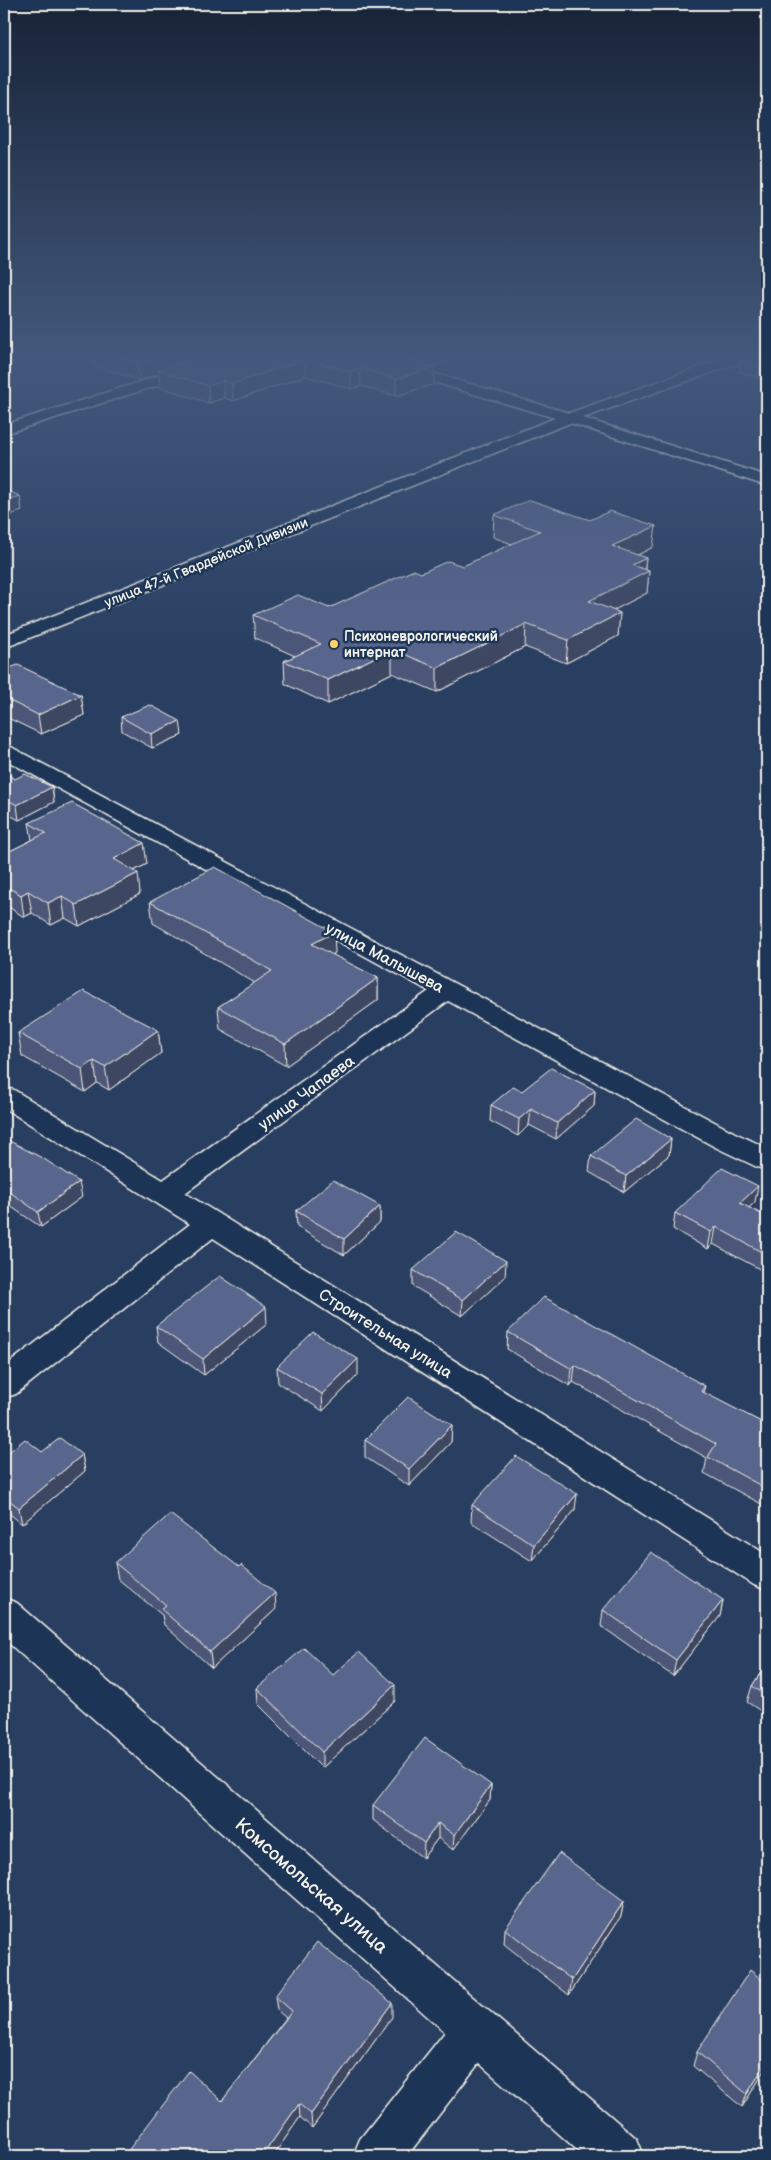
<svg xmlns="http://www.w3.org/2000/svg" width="771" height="2160" font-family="'Balsamiq Sans',sans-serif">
	<rect width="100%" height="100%" fill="#293f62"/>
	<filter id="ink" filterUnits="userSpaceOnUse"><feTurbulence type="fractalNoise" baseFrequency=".02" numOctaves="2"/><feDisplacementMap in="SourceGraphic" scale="10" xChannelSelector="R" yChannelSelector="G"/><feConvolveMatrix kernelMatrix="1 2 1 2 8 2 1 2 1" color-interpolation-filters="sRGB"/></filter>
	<g filter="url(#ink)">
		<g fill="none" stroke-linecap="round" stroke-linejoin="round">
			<defs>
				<g id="minor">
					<path d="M 222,356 L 243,356 L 242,359 L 4,434 L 4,425 Z"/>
					<path d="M 354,356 L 376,356 L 404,365 L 433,356 L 455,356 L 454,359 L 419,369 L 569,413 L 731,356 L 751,356 L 750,359 L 583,418 L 767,476 L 767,486 L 570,423 L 4,648 L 4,635 L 555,418 L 355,359 Z"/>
					<path d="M 4,745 L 11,747 L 735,1133 L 767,1148 L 767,1170 L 757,1167 L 715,1147 L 448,1001 L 185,1193 L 767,1555 L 767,1590 L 754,1585 L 213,1238 L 16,1394 L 4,1398 L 4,1367 L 190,1224 L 4,1108 L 4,1087 L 14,1090 L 163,1180 L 429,991 L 4,759 Z"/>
					<path d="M 4,1598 L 17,1603 L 637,2139 L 644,2156 L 584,2156 L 479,2063 L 407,2156 L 353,2156 L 360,2139 L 445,2032 L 4,1639 Z"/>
				</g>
			</defs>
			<use href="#minor" stroke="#f4f1e8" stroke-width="3"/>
			<use href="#minor" fill="#1d3557" fill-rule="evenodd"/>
		</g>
		<g fill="#4c5778" stroke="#f4f1e8">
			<path d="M 91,356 L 425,356 L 412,361 L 434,384 L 396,396 L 361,386 L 351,389 L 305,376 L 233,401 L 224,398 L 209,403 L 160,387 L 159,374 L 139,380 L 92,365 Z"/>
			<path d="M 767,356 L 767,381 L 740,372 L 741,361 Z"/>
			<path d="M 494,515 L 653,547 L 638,555 L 646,558 L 645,569 L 649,571 L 647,593 L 614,610 L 620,613 L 618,636 L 566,663 L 525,647 L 437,692 L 392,673 L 328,704 L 285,684 L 284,661 L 295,656 L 255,638 L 253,615 L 329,608 L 421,573 L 463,566 L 512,544 L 493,537 Z"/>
			<path d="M 4,670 L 81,695 L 84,715 L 41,734 L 4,716 Z"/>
			<path d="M 121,717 L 182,735 L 152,748 L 122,731 Z"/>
			<path d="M 4,773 L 15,779 L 52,787 L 54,802 L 19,820 L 4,812 Z"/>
			<path d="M 29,823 L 147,864 L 134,871 L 140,894 L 79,926 L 65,918 L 51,925 L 32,913 L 24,917 L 4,904 L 4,854 L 32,840 Z"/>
			<path d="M 150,902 L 335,953 L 332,955 L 378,978 L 378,1000 L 286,1066 L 220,1029 L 218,1007 L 255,983 L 153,923 Z"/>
			<path d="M 158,1030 L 161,1053 L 109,1090 L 97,1083 L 85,1092 L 22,1056 L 18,1033 Z"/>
			<path d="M 595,1090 L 594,1106 L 556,1139 L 529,1125 L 518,1136 L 490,1121 L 491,1105 L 522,1091 Z"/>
			<path d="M 4,1138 L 82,1197 L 41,1227 L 4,1202 Z"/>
			<path d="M 671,1139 L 669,1155 L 624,1192 L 589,1172 L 591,1156 Z"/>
			<path d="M 755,1202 L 749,1208 L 767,1217 L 767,1273 L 713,1244 L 708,1249 L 673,1229 L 675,1213 Z"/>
			<path d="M 380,1206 L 380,1222 L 344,1255 L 297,1227 L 296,1211 Z"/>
			<path d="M 413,1270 L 505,1277 L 462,1316 L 413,1286 Z"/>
			<path d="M 267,1324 L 204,1375 L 158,1342 L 156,1326 Z"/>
			<path d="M 508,1332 L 705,1386 L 703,1393 L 767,1425 L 767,1507 L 704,1473 L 707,1458 L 573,1382 L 570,1386 L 507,1349 Z"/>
			<path d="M 277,1367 L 358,1375 L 323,1411 L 278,1383 Z"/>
			<path d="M 452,1425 L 451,1442 L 409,1486 L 365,1457 L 365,1440 Z"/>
			<path d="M 42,1452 L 82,1455 L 85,1471 L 22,1524 L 4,1509 L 4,1456 Z"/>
			<path d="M 472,1505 L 575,1510 L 532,1561 L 471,1522 Z"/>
			<path d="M 115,1563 L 276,1609 L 212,1668 L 164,1625 L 162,1615 L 118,1579 Z"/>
			<path d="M 723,1600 L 720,1616 L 673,1676 L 601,1626 L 603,1610 Z"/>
			<path d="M 767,1663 L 767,1715 L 747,1702 L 752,1686 Z"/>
			<path d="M 257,1688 L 395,1701 L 322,1768 L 258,1704 Z"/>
			<path d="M 491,1785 L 490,1800 L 453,1850 L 438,1838 L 423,1858 L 373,1820 L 373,1805 Z"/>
			<path d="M 624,1901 L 621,1916 L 569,1995 L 504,1944 L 505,1929 Z"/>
			<path d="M 275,1996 L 392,2017 L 312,2128 L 300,2117 L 273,2156 L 124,2156 L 222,2101 L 286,2018 L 277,2010 Z"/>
			<path d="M 697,2052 L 767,2067 L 742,2107 L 693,2066 Z"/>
		</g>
		<g fill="#3e4762" stroke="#f4f1e8">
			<path d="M 160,356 L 215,356 L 158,370 L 159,374 L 139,380 L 138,363 Z"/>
			<path d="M 404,356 L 425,356 L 404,363 Z"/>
			<path d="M 305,359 L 305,376 L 233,401 L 232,384 Z"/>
			<path d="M 434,367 L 434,384 L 396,396 L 396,379 Z"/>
			<path d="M 360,368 L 361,386 L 351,389 L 351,372 Z"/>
			<path d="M 223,381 L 224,398 L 209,403 L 208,386 Z"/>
			<path d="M 20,496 L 22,511 L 4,517 L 4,501 Z"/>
			<path d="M 656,526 L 653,547 L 610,569 L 612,546 Z"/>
			<path d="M 646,558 L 644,573 L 649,571 L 647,593 L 587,624 L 589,601 L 632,565 Z"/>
			<path d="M 620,613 L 618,636 L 566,663 L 568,640 Z"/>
			<path d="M 526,624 L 525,647 L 437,692 L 437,668 Z"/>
			<path d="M 392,649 L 392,673 L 328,704 L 328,680 Z"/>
			<path d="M 81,695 L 84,715 L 41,734 L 38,715 Z"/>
			<path d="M 180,721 L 182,735 L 152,748 L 151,734 Z"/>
			<path d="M 52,787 L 54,802 L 19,820 L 17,805 Z"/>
			<path d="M 144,843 L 147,864 L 116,880 L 114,859 Z"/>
			<path d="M 138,873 L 140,894 L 79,926 L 76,905 Z"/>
			<path d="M 28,891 L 32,913 L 24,917 L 21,895 Z"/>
			<path d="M 62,896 L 65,918 L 51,925 L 48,903 Z"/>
			<path d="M 334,932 L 335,953 L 313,966 L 312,944 Z"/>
			<path d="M 378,978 L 378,1000 L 286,1066 L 285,1044 Z"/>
			<path d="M 158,1030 L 161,1053 L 109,1090 L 105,1067 Z"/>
			<path d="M 94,1061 L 97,1083 L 85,1092 L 82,1069 Z"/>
			<path d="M 595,1090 L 594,1106 L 556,1139 L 557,1123 Z"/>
			<path d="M 531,1109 L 529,1125 L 518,1136 L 519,1119 Z"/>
			<path d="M 671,1139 L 669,1155 L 624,1192 L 626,1176 Z"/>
			<path d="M 79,1182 L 82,1197 L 41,1227 L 38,1212 Z"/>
			<path d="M 758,1186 L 755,1202 L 737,1219 L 740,1203 Z"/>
			<path d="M 380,1206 L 380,1222 L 344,1255 L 344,1239 Z"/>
			<path d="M 716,1227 L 713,1244 L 708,1249 L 711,1232 Z"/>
			<path d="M 506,1261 L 505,1277 L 462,1316 L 463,1300 Z"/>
			<path d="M 266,1307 L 267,1324 L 204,1375 L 203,1359 Z"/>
			<path d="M 358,1359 L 358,1375 L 323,1411 L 322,1394 Z"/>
			<path d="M 575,1365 L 573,1382 L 570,1386 L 572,1369 Z"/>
			<path d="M 452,1425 L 451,1442 L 409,1486 L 409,1469 Z"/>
			<path d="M 82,1455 L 85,1471 L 22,1524 L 19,1508 Z"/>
			<path d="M 577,1494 L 575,1510 L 532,1561 L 534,1545 Z"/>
			<path d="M 275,1593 L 276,1609 L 212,1668 L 210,1652 Z"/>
			<path d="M 723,1600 L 720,1616 L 673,1676 L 676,1660 Z"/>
			<path d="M 395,1685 L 395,1701 L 322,1768 L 322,1752 Z"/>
			<path d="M 491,1785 L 490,1800 L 453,1850 L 454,1835 Z"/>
			<path d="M 438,1823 L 438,1838 L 423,1858 L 424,1843 Z"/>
			<path d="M 624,1901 L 621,1916 L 569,1995 L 572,1980 Z"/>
			<path d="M 392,2003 L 392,2017 L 312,2128 L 311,2114 Z"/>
			<path d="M 767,2062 L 767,2067 L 742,2107 L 747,2094 Z"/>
			<path d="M 299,2104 L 300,2117 L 273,2156 L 262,2156 Z"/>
		</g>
		<g fill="#58658c" stroke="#f4f1e8">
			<path d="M 117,356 L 160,356 L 138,363 Z"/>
			<path d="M 202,356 L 397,356 L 434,367 L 396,379 L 360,368 L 351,372 L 305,359 L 232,384 L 223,381 L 208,386 L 158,370 Z"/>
			<path d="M 754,356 L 767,356 L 767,369 L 741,361 Z"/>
			<path d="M 4,489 L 20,496 L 4,501 Z"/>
			<path d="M 530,500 L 590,520 L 610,511 L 656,526 L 612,546 L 646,558 L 632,565 L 649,571 L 589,601 L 620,613 L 568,640 L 526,624 L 437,668 L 392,649 L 328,680 L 284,661 L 321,644 L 253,615 L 298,595 L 329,608 L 414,570 L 421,573 L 448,561 L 463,566 L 540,531 L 494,515 Z"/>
			<path d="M 18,665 L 81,695 L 38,715 L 4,698 L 4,670 Z"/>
			<path d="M 150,705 L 180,721 L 151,734 L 121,717 Z"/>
			<path d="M 4,773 L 15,779 L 25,774 L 52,787 L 17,805 L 4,798 Z"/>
			<path d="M 72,803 L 144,843 L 114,859 L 138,873 L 76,905 L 62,896 L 48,903 L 28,891 L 21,895 L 4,885 L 4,854 L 46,833 L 29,823 Z"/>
			<path d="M 215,867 L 334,932 L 312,944 L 378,978 L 285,1044 L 218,1007 L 272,971 L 150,902 Z"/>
			<path d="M 84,991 L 158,1030 L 105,1067 L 94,1061 L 82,1069 L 18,1033 Z"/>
			<path d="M 551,1068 L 595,1090 L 557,1123 L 531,1109 L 519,1119 L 491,1105 L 513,1087 L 522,1091 Z"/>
			<path d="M 636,1119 L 671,1139 L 626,1176 L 591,1156 Z"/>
			<path d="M 4,1138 L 44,1159 L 79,1182 L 38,1212 L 4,1188 Z"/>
			<path d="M 722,1168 L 758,1186 L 740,1203 L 767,1217 L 767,1255 L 716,1227 L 711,1232 L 675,1213 Z"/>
			<path d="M 333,1180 L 380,1206 L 344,1239 L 296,1211 Z"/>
			<path d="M 456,1232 L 506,1261 L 463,1300 L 413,1270 Z"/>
			<path d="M 220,1276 L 266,1307 L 203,1359 L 156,1326 Z"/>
			<path d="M 544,1297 L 705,1386 L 701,1391 L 767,1425 L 767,1489 L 708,1457 L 716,1444 L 575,1365 L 572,1369 L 508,1332 Z"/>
			<path d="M 313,1332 L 358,1359 L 322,1394 L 277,1367 Z"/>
			<path d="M 408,1397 L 452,1425 L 409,1469 L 365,1440 Z"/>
			<path d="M 60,1438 L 82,1455 L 19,1508 L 4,1496 L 4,1456 L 25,1439 L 42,1452 Z"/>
			<path d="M 516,1456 L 577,1494 L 534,1545 L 472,1505 Z"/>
			<path d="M 170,1514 L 239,1567 L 241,1565 L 275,1593 L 210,1652 L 161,1609 L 166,1605 L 115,1563 Z"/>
			<path d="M 651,1552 L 723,1600 L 676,1660 L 603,1610 Z"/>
			<path d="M 304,1648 L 333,1675 L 359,1652 L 395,1685 L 322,1752 L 257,1688 Z"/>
			<path d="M 767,1663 L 767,1696 L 752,1686 Z"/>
			<path d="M 425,1738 L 491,1785 L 454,1835 L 438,1823 L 424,1843 L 373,1805 Z"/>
			<path d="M 559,1853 L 624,1901 L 572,1980 L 505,1929 Z"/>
			<path d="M 317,1942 L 392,2003 L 311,2114 L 299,2104 L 262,2156 L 124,2156 L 189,2071 L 222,2101 L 292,2011 L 275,1996 Z"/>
			<path d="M 750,1970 L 767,1984 L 767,2062 L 747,2094 L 697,2052 Z"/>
		</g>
	</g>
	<linearGradient id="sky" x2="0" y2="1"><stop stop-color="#172336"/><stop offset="0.54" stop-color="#43587c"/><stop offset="1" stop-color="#43587c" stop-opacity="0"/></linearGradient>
	<rect width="771" height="659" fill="url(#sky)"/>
	<circle fill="#ffd166" stroke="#1d3557" stroke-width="2" cx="334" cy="644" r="5"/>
	<g text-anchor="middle" stroke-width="5" stroke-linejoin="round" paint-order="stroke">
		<g font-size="14" fill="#f4f1e8" stroke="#1d3557">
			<text transform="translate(206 562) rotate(-22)" y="5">улица 47-й Гвардейской Дивизии</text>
		</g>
		<g font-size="14" font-weight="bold" fill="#f4f1e8" stroke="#1d3557" text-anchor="start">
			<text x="344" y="641">Психоневрологический<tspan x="344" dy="16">интернат</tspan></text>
		</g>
		<g font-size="16" fill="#f4f1e8" stroke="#1d3557">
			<text transform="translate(385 957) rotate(28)" y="6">улица Малышева</text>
			<text transform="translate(306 1092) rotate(-36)" y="6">улица Чапаева</text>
			<text transform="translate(386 1333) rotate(32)" y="6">Строительная улица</text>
		</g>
		<g font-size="19" fill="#f4f1e8" stroke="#1d3557">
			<text transform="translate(312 1885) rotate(41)" y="7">Комсомольская улица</text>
		</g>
	</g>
	<rect width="771" height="2160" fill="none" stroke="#1d3557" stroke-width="20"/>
	<rect x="10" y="10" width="751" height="2140" fill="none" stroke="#f4f1e8" stroke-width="2" filter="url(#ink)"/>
</svg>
